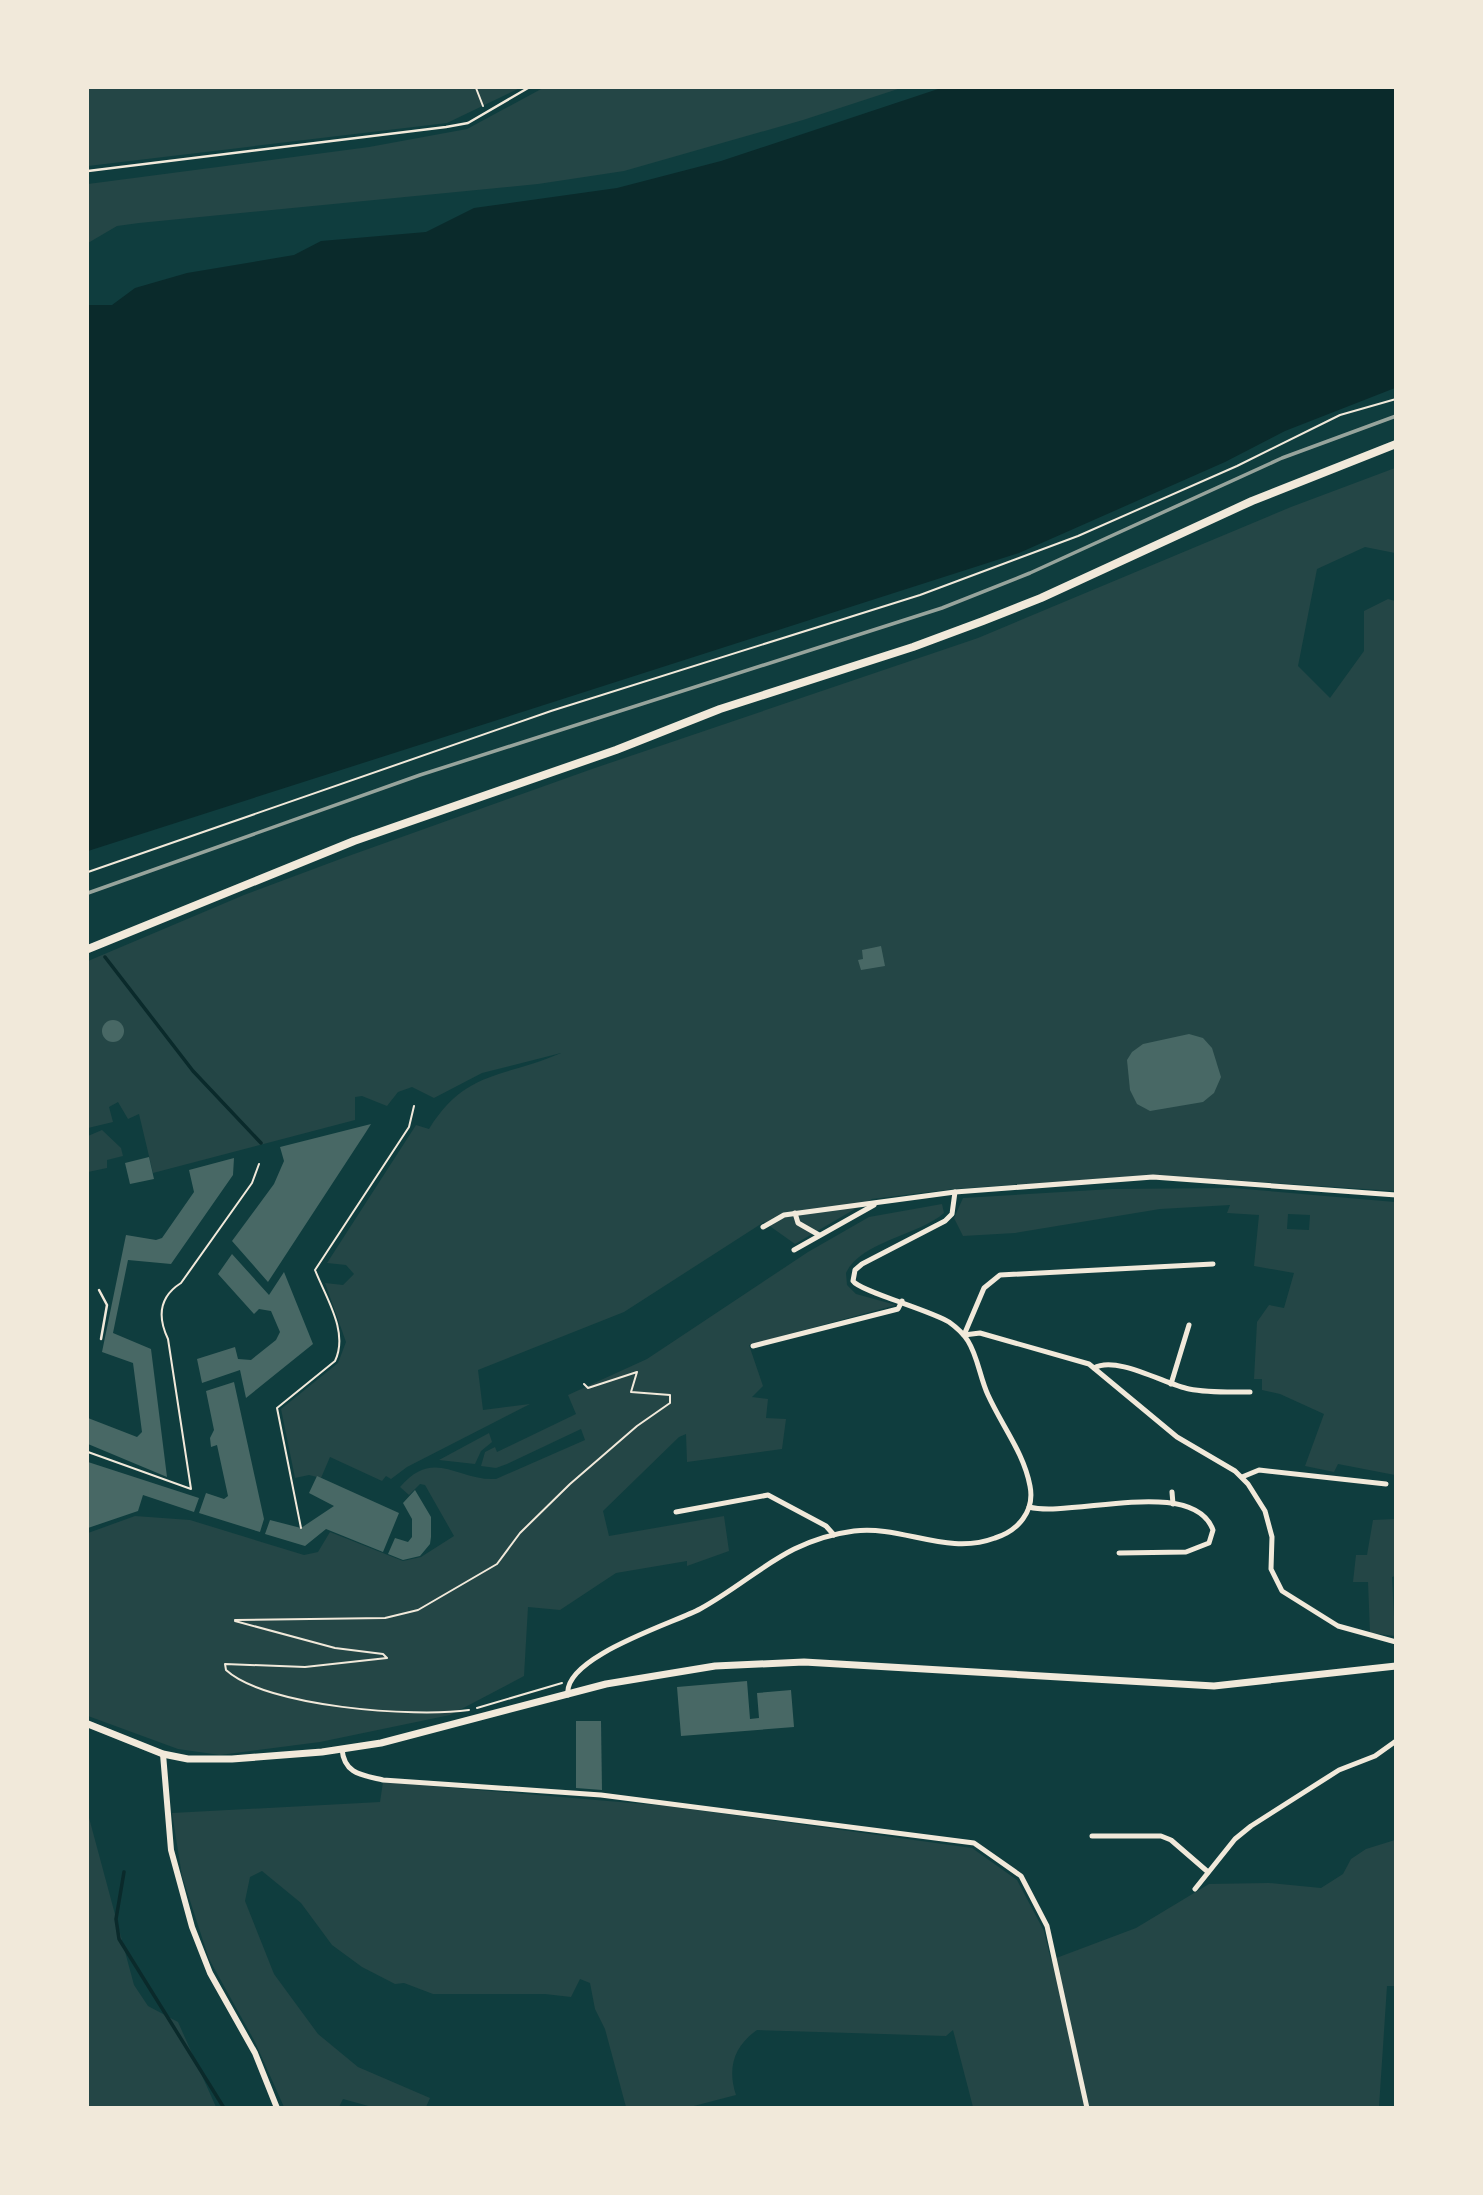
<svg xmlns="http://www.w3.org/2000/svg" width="1483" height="2195" font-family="'DejaVu Sans',sans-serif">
	<rect width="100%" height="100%" fill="#0f3d3e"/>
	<g fill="#244646" fill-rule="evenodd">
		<path d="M 88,88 L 520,88 L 447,123 L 88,166 Z"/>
		<path d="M 543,88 L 901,88 L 803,120 L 624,171 L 538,184 L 139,223 L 117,226 L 88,243 L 88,184 L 369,147 L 467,129 Z"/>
		<path d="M 1395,468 L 1395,553 L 1365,547 L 1317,569 L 1298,666 L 1330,698 L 1364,651 L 1364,611 L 1388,599 L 1395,601 L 1395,1191 L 1153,1175 L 954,1189 L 872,1199 L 795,1244 L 764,1222 L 624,1312 L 478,1370 L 483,1410 L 530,1404 L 407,1467 L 391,1479 L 386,1476 L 382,1481 L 330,1457 L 321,1478 L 309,1475 L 295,1478 L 281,1409 L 338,1363 L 346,1342 L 325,1283 L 343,1285 L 354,1274 L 346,1265 L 327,1263 L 416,1125 L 429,1129 C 466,1069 505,1078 561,1053 L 482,1073 L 434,1098 L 412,1087 L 398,1092 L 387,1106 L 362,1096 L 355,1097 L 355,1120 L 153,1173 L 139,1114 L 128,1119 L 118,1102 L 109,1107 L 113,1122 L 88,1128 L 88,961 L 244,895 L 343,858 L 592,769 L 978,638 L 1291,507 Z"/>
		<path d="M 102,1130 L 121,1148 L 123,1156 L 107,1160 L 107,1168 L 88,1172 L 88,1136 Z"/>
		<path d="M 1233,1188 L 1395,1202 L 1395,1475 L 1338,1464 L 1334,1472 L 1305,1466 L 1324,1414 L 1280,1394 L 1262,1390 L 1262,1379 L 1254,1379 L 1257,1322 L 1269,1305 L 1284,1308 L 1294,1273 L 1254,1266 L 1259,1215 L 1227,1213 L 1230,1205 L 1160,1209 L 1015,1233 L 963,1236 L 954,1218 L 963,1198 L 1112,1189 ZM 1288,1214 L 1310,1215 L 1309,1230 L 1287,1229 Z"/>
		<path d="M 942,1204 L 944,1213 C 919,1235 860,1242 846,1273 L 847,1285 L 856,1294 L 896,1305 L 749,1345 L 763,1386 L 752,1397 L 768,1399 L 766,1418 L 786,1419 L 782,1449 L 687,1462 L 686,1434 L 679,1437 L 603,1511 L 609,1536 L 724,1516 L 729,1551 L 687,1566 L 687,1561 L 616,1573 L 560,1610 L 528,1607 L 524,1676 L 450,1715 L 320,1742 L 220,1755 L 178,1749 L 88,1716 L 88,1533 L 135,1516 L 190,1520 L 304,1555 L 318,1552 L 330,1532 L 403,1561 L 421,1557 L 454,1536 L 425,1485 L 420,1484 L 409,1495 L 400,1487 C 434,1447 457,1481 496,1479 L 585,1440 L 581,1429 L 507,1464 L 496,1468 L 481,1466 L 485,1452 L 495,1447 L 497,1452 L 576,1414 L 568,1395 L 647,1359 L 808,1252 L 869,1217 Z"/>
		<path d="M 489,1433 L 492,1442 L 481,1451 L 475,1464 L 439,1460 Z"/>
		<path d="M 1395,1519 L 1395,1576 L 1392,1577 L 1395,1636 L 1370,1633 L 1368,1582 L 1353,1582 L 1356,1555 L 1367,1555 L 1373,1520 Z"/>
		<path d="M 383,1782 L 667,1806 L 972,1848 L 1017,1880 L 1044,1931 L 1051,1960 L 1136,1928 L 1209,1884 L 1269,1883 L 1321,1888 L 1343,1874 L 1351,1859 L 1366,1849 L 1395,1840 L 1395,1986 L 1387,1986 L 1379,2107 L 973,2107 L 953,2030 L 946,2036 L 757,2030 C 734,2046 727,2068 736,2095 L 690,2107 L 626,2107 L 605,2029 L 595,2009 L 590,1983 L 580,1979 L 571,1997 L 545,1994 L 433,1994 L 404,1983 L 395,1984 L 362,1967 L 332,1945 L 301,1903 L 262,1871 L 250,1877 L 245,1901 L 274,1974 L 318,2034 L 358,2067 L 430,2098 L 426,2107 L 372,2107 L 343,2099 L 339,2107 L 284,2107 L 255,2042 L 209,1959 L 182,1876 L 172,1813 L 380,1802 Z"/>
		<path d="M 88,1814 L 134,1985 L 148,2006 L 178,2022 L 216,2107 L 88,2107 Z"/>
	</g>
	<path fill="#0a2a2b" d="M 941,88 L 1395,88 L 1395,388 L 1285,431 L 1225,462 L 1019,553 L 88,851 L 88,305 L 112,305 L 135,288 L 187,273 L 294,255 L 321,241 L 426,232 L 474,208 L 617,188 L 721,161 Z"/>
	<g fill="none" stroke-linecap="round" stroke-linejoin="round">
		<g stroke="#0a2a2b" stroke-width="3.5">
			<path d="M 105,957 L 193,1071 L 261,1143"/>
			<path d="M 124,1872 L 116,1919 L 119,1939 L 224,2108"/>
		</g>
	</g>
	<g fill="#486865">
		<path d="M 881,946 L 885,966 L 861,970 L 858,960 L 863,959 L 862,950 Z"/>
		<circle cx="113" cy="1031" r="11"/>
		<path d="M 1189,1034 L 1203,1038 L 1212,1048 L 1221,1077 L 1214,1093 L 1203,1102 L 1150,1111 L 1137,1104 L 1130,1090 L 1127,1060 L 1132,1052 L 1143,1044 Z"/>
		<path d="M 371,1124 L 366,1132 L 268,1282 L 232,1241 L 274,1184 L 284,1161 L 280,1147 Z"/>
		<path d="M 149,1157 L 154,1179 L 130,1184 L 125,1163 Z"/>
		<path d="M 234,1158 L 233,1175 L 171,1264 L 128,1260 L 113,1333 L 151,1349 L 167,1477 L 88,1444 L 88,1418 L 137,1437 L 142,1432 L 133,1363 L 102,1352 L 126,1235 L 156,1240 L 162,1238 L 194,1192 L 189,1170 Z"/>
		<path d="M 232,1254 L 269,1295 L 284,1272 L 313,1344 L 246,1398 L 240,1370 L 202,1383 L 197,1359 L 235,1347 L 238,1359 L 251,1360 L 276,1340 L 280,1332 L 271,1311 L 259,1309 L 254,1314 L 218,1274 Z"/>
		<path d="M 234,1382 L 264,1519 L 260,1532 L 199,1513 L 206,1493 L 224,1499 L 228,1496 L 217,1445 L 211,1447 L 210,1438 L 214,1430 L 206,1391 Z"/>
		<path d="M 88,1462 L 199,1498 L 194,1512 L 143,1495 L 138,1511 L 88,1528 Z"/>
		<path d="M 317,1476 L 399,1513 L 383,1552 L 326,1529 L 305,1546 L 265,1534 L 270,1520 L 301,1528 L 334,1506 L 309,1493 Z"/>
		<path d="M 415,1490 L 431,1517 L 431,1537 L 430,1544 L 420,1556 L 403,1560 L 388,1554 L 395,1538 L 408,1542 L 412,1537 L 412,1519 L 403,1503 Z"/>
		<path d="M 747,1681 L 750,1719 L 759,1718 L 757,1693 L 791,1690 L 794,1727 L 681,1736 L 677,1687 Z"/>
		<path d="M 576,1721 L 601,1721 L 602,1790 L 576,1788 Z"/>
	</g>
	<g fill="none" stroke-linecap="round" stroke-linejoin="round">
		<g stroke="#f1e9da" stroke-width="2">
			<path d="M 476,88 L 483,106"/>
			<path d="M 88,872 L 551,711 L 920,595 L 1078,536 L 1237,466 L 1340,415 L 1396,399"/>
			<path d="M 88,1452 L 191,1489 L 168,1339 C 157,1316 159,1297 181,1283 L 252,1183 L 259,1164"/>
			<path d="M 301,1528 L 277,1408 L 335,1361 C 349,1332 326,1298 315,1270 L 409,1127 L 414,1106"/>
			<path d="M 235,1620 L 385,1618 L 418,1610 L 497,1564 L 520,1533 L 570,1484 L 637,1426 L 670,1403 L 670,1395 L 631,1392 L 637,1372 L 588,1388 L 584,1384"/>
			<path d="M 235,1621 L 335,1648 L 383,1654 L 387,1658 L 305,1667 L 225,1664 L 226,1670 C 266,1707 415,1718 469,1710"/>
			<path d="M 477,1708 L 562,1683"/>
		</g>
		<g stroke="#f1e9da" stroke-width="2.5">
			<path d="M 88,171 L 446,127 L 468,123 L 528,88"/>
			<path d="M 99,1290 L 107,1305 L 101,1339"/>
		</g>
		<g stroke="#f1e9da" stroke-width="5">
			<path d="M 795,1213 L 798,1223 L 819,1235"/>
			<path d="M 763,1227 L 784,1215 L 955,1192 L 1153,1177 L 1396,1195"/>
			<path d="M 794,1250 L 874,1205"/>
			<path d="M 1213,1264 L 1000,1275 L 984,1288 L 964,1335 L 980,1333 L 1089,1364 L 1177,1437 L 1235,1471 L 1248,1484 L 1265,1511 L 1272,1537 L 1271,1569 L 1282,1591 L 1338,1626 L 1396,1642"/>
			<path d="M 753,1346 L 898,1309 L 902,1301"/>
			<path d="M 1094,1368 C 1116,1355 1165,1384 1189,1389 C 1209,1393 1229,1392 1250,1392"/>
			<path d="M 1171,1384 L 1189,1325"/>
			<path d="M 1242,1477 L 1259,1470 L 1386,1484"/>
			<path d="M 1172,1492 L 1173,1504"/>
			<path d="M 1029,1507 C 1072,1518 1193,1476 1213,1530 L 1209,1543 L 1186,1552 L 1119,1553"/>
			<path d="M 676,1512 L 768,1495 L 826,1526 L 834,1535"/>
			<path d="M 568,1695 C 562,1657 674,1623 700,1609 C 756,1578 785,1540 854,1531 C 902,1525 947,1556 995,1538 C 1018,1531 1035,1511 1030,1486 C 1024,1453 1002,1426 988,1395 C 980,1378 978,1357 968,1341 C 963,1333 956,1327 949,1322 C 930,1310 859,1291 853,1281 L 855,1270 L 862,1264 L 945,1221 L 952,1214 L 955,1192"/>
			<path d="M 342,1749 C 344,1774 362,1775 383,1780 L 601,1795 L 974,1843 L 1021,1876 L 1047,1926 L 1087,2108"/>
			<path d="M 1092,1836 L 1161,1836 L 1171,1840 L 1208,1872"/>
			<path d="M 1195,1889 L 1235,1839 L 1251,1826 L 1339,1770 L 1375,1756 L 1396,1741"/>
		</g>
		<path stroke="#f1e9da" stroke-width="6" d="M 163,1754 L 171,1850 L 192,1927 L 210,1973 L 255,2053 L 277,2108"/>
		<path stroke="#f1e9da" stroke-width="7" d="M 88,1724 L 163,1754 L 188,1759 L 232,1759 L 322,1752 L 381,1743 L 606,1684 L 715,1666 L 804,1662 L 1214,1686 L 1396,1666"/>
		<path stroke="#f1e9da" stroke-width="8" d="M 88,949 L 354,841 L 616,750 L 720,709 L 913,647 L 983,621 L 1041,598 L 1252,501 L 1396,444"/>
		<path stroke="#97a49c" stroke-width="3.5" d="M 88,893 L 420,775 L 942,608 L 1030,573 L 1282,458 L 1396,416"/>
	</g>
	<rect width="1483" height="2195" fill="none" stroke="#f1e9da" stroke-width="178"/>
</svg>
